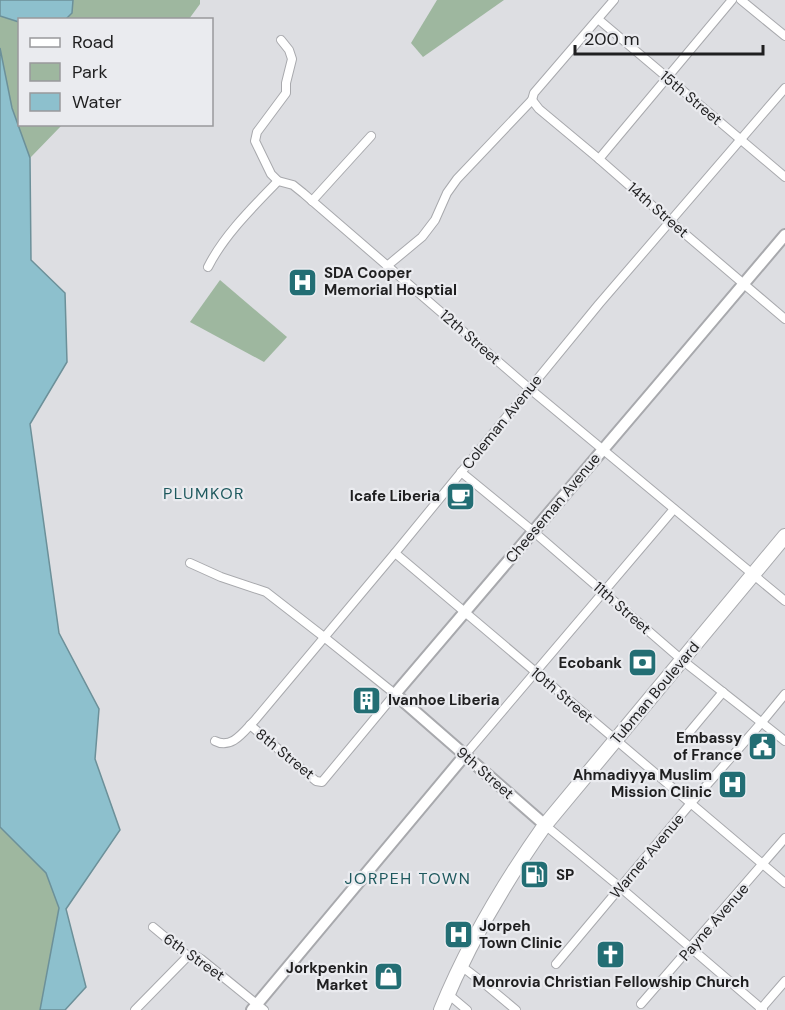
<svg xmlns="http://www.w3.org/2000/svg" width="785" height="1010" font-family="'DM Sans',sans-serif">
	<rect width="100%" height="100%" fill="#dddee2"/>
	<g fill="#9eb79f">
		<path d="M 73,0 L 200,0 L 200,4 L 189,19 L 66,20 L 72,13 Z"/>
		<path d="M 437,0 L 504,0 L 423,57 L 411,43 Z"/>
		<path d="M 0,16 L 19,22 L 20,124 L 62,125 L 30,158 L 12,108 L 0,48 Z"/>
		<path d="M 220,280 L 287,337 L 264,362 L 190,322 Z"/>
		<path d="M 0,827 L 46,873 L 59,908 L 40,1010 L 0,1010 Z"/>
	</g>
	<g fill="#8dc0cd" stroke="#6c9099" stroke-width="1.5">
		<path d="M 0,0 L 73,0 L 72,13 L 66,19 L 20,20 L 19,22 L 0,16 Z"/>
		<path d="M 0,48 L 12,108 L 30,158 L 31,260 L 65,293 L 67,362 L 30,424 L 59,633 L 99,709 L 95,759 L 120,830 L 66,909 L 86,987 L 65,1010 L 40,1010 L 59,908 L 46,873 L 0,827 Z"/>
	</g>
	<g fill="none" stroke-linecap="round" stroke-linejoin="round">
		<defs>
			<g id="street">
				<path d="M 741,0 L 785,36"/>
				<path d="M 598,19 L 785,177"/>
				<path d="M 281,40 L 289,50 L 292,59 L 286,83 L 286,93 L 257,132 L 255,141 L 271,174 L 278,181 L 293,185 L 303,193 L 530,389 L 785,601"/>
				<path d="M 532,100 L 539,109 L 599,159 L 671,222 L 785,319"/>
				<path d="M 599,159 L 732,0"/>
				<path d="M 312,201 L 371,136"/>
				<path d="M 387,266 L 422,237 L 435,220 L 447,193 L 457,179 L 532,100 L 534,93 L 614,0"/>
				<path d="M 208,267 C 224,235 253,207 278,181"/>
				<path d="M 461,472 L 534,532 L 682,660 L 785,741"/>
				<path d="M 395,553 L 785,883"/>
				<path d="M 190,563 L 221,577 L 266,592 L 324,637 L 395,694 L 322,782 L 316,781 L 250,725"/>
				<path d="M 687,735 L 723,692"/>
				<path d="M 215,741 C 232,750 244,731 255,720 L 395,553 L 599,304 L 785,88"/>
				<path d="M 465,755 L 674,509"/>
				<path d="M 545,825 L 621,888 L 763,1010"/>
				<path d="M 153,927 L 188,956 L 196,956 L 201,959 L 264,1010"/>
				<path d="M 556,964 L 691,803 L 762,722 L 785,694"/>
				<path d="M 460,965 L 486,985 L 516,1010"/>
				<path d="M 448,994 L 467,1010"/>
				<path d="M 641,1004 L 785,838"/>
				<path d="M 135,1010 L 188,956"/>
				<path d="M 760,1010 L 785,981"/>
			</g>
			<g id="secondary">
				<path d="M 545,825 L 395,694 C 526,542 655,388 785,235"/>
				<path d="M 252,1010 L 465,755"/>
			</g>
			<path id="highway" d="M 441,1010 C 468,944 504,883 545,825 L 785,536"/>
		</defs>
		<use href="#street" stroke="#a8a9ad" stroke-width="10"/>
		<use href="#secondary" stroke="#a8a9ad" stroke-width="14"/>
		<use href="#highway" stroke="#a8a9ad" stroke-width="16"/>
		<use href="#street" stroke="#fff" stroke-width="8"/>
		<use href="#secondary" stroke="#fff" stroke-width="10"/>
		<use href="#highway" stroke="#fff" stroke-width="14"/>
	</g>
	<defs>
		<symbol id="hospital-square" viewBox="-11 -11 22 22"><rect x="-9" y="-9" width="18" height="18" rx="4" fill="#236e74" stroke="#eaebef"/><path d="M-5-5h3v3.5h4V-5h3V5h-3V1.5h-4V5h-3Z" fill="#fff"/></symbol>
		<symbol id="cafe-square" viewBox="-11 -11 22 22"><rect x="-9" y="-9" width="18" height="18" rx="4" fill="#236e74" stroke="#eaebef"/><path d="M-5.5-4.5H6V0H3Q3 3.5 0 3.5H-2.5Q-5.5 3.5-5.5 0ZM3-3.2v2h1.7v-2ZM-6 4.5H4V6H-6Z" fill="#fff"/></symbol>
		<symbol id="bank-square" viewBox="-11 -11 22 22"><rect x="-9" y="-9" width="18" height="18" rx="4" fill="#236e74" stroke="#eaebef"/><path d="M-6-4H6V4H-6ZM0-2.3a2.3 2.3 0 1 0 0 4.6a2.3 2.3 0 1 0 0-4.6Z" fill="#fff"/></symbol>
		<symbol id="building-square" viewBox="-11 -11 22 22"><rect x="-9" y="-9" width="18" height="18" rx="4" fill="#236e74" stroke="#eaebef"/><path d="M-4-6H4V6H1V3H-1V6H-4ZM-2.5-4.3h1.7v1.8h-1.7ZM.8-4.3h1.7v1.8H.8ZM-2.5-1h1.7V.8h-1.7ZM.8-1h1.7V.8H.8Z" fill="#fff"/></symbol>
		<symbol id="civic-square" viewBox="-11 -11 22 22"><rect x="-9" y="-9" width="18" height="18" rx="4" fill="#236e74" stroke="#eaebef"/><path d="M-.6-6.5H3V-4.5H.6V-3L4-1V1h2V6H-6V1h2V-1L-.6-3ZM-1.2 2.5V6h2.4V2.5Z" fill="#fff"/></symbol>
		<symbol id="fuel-square" viewBox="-11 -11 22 22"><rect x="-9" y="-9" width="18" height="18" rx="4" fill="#236e74" stroke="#eaebef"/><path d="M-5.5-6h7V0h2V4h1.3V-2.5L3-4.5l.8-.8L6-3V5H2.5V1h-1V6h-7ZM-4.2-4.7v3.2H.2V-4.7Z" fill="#fff"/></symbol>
		<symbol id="church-square" viewBox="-11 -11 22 22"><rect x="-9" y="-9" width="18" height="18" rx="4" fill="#236e74" stroke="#eaebef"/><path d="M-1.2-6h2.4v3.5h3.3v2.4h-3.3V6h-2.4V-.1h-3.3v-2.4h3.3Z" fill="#fff"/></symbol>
		<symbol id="shop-square" viewBox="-11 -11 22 22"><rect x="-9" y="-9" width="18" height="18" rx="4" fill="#236e74" stroke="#eaebef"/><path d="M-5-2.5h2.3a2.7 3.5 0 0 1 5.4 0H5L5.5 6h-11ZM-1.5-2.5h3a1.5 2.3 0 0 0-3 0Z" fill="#fff"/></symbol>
	</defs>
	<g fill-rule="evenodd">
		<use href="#hospital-square" x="286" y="266" width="33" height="33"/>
		<use href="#cafe-square" x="444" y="480" width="33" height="33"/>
		<use href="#bank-square" x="626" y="646" width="33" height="33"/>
		<use href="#building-square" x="350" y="684" width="33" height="33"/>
		<use href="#civic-square" x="746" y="730" width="33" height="33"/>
		<use href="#hospital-square" x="716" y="768" width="33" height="33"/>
		<use href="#fuel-square" x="518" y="858" width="33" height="33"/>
		<use href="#hospital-square" x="442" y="918" width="33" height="33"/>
		<use href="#church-square" x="594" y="938" width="33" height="33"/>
		<use href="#shop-square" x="372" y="960" width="33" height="33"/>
	</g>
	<g text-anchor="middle" stroke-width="4.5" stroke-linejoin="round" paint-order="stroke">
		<g font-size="15" fill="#1f1f20" stroke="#eaebef">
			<text transform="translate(691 98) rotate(40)" y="5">15th Street</text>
			<text transform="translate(658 210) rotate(41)" y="5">14th Street</text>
			<text transform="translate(470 337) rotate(41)" y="5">12th Street</text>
			<text transform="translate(502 422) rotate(-51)" y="5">Coleman Avenue</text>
			<text transform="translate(553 508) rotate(-50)" y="5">Cheeseman Avenue</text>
			<text transform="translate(622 608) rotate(41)" y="5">11th Street</text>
			<text transform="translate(655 693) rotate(-50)" y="5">Tubman Boulevard</text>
			<text transform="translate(562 695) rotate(40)" y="5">10th Street</text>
			<text transform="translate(285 754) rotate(39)" y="5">8th Street</text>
			<text transform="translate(485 773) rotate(41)" y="5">9th Street</text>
			<text transform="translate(647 856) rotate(-50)" y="5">Warner Avenue</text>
			<text transform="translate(714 922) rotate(-49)" y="5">Payne Avenue</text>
			<text transform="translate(194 957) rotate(35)" y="5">6th Street</text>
		</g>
		<g font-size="15" font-weight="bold" fill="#1f1f20" stroke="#eaebef" text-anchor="end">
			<text x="324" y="278" text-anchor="start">SDA Cooper<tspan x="324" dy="17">Memorial Hosptial</tspan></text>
			<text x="440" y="501">Icafe Liberia</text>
			<text x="622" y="668">Ecobank</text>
			<text x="388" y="705" text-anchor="start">Ivanhoe Liberia</text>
			<text x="742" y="743">Embassy<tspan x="742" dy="17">of France</tspan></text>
			<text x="712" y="780">Ahmadiyya Muslim<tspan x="712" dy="17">Mission Clinic</tspan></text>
			<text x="556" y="880" text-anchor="start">SP</text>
			<text x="479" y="931" text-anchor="start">Jorpeh<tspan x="479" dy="17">Town Clinic</tspan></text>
			<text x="368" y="973">Jorkpenkin<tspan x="368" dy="17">Market</tspan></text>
			<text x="611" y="987" text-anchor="middle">Monrovia Christian Fellowship Church</text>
		</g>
		<g font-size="16" letter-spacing="1.5" fill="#1e595e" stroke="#eaebef">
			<text x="204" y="499">PLUMKOR</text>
			<text x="408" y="884">JORPEH TOWN</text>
		</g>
	</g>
	<rect x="18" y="18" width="195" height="108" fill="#eaebef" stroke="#99999c" stroke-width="1.5"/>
	<rect x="30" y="38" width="30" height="9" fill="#ffffff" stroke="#99999c" stroke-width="1.5"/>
	<text x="72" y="48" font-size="18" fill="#1f1f20">Road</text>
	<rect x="30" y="63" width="30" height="18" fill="#9eb79f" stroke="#99999c" stroke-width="1.5"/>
	<text x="72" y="78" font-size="18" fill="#1f1f20">Park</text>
	<rect x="30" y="93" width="30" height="18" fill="#8dc0cd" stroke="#99999c" stroke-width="1.5"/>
	<text x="72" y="108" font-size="18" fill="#1f1f20">Water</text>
	<path d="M575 45v9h188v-9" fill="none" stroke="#1f1f20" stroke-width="3"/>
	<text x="584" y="45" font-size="18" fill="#1f1f20" stroke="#eaebef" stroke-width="4.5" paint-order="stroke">200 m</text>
</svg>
